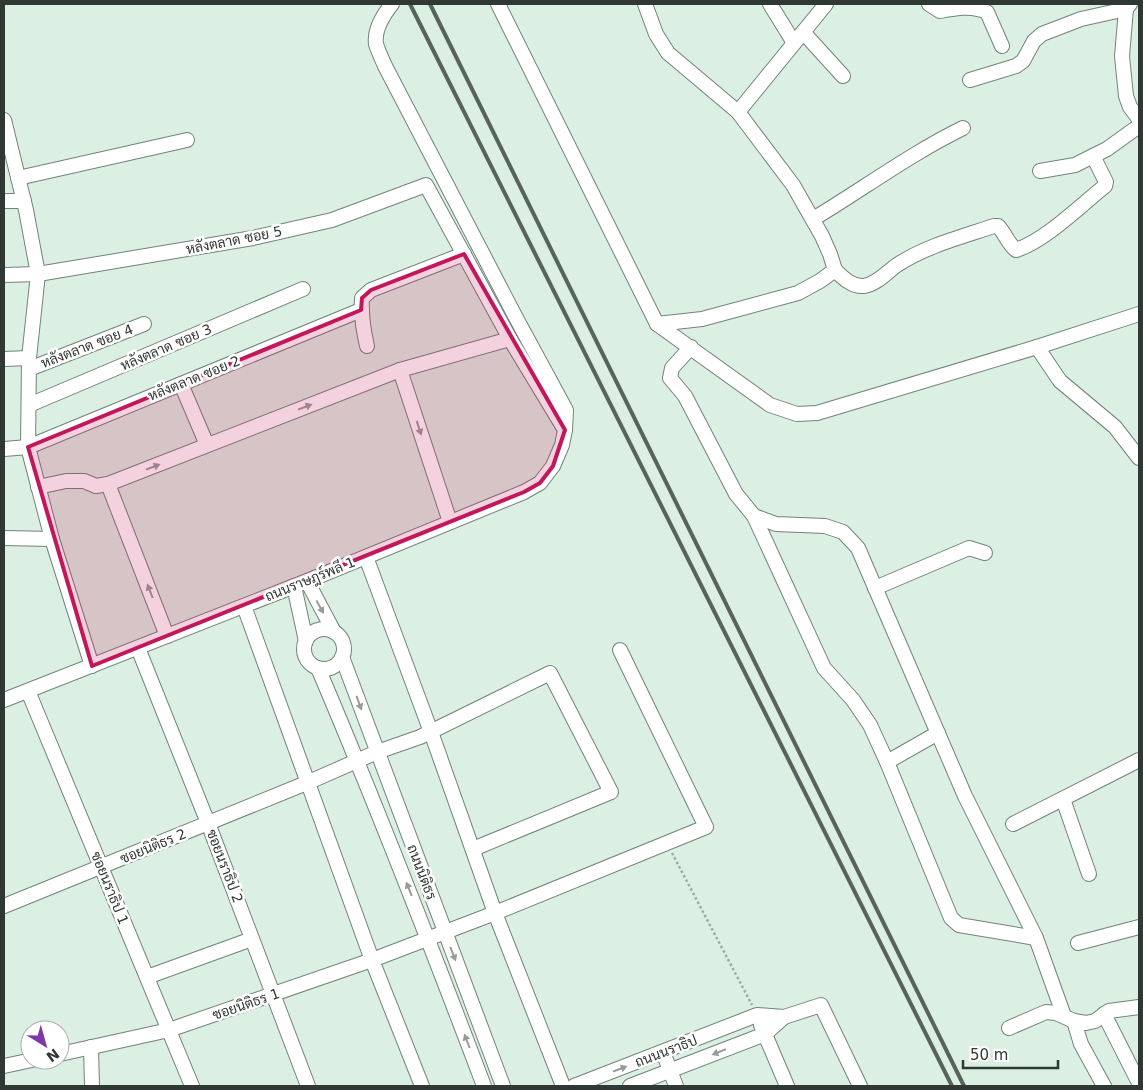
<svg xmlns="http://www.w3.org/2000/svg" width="1143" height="1090" font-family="'DejaVu Sans',Sarabun,sans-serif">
	<rect width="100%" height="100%" fill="#dbefe3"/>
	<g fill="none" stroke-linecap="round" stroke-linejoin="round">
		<defs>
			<g id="minor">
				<path d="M 498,4 L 657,324 L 770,405 L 797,414 L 817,413 L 1037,347 L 1139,314"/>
				<path d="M 645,4 L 656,34 L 668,53 L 738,112 L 793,185 L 822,236 L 830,254 L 835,270 L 820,281 L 798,293 L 702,319 L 657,324"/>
				<path d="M 770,4 L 794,43"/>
				<path d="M 929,4 L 940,11 C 956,8 972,5 987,12 L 1002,46"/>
				<path d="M 1130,4 L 1126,9 L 1122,56 L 1126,96 L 1130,107 L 1139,119"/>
				<path d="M 803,32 L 843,76"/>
				<path d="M 970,80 L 1016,66 L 1023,61 L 1034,41 L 1042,34 L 1081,19 L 1126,9"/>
				<path d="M 738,112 L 826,4"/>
				<path d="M 4,120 L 26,210 L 38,274 L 29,358 L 28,447 L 52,539 L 92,666"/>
				<path d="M 1040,171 L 1075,165 L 1107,149 L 1139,126"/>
				<path d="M 18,178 L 187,140"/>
				<path d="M 4,201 L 24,201"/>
				<path d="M 813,219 C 863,189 910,154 963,128"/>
				<path d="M 835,270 C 843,278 852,287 864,286 C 877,284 887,272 897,265 C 926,246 961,237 994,226 L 998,226 C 1005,233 1008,244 1016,250 C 1045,241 1081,205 1105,186 L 1106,182 L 1093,156"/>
				<path d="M 4,275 L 38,274 L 253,238 L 332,220 L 426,185 L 510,339 L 565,430"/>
				<path d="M 367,346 C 363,329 361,315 362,298 L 371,290 L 464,254"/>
				<path d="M 691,347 L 672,368 L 670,378 L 685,396 L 736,494 L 754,516 L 776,524 L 825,526 L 843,532 L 858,548 L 965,796 L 1036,938 L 1064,1016"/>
				<path d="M 1037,347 L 1060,381 L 1115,427 L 1139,458"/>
				<path d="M 4,359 L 29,358"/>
				<path d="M 29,369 L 144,324"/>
				<path d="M 400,370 L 510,339"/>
				<path d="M 181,384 L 207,445"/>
				<path d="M 29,405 L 303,289"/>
				<path d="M 4,449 L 28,447 L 361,310"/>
				<path d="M 38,487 L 66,481 L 84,481 L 96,486 L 108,484"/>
				<path d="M 754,516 L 824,668 L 853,700 L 870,725 L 887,762 L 938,733"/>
				<path d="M 4,538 L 52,539"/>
				<path d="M 366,557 L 431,732 L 495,913 L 563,1086"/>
				<path d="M 307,581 L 334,632"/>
				<path d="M 294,586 L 306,641"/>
				<path d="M 875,588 L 969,548 L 985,553"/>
				<path d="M 244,606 L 372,960 L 422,1086"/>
				<circle cx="324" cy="649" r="20"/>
				<path d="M 167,636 L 108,484 L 400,370 L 450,522"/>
				<path d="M 138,648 L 208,823 L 308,1086"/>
				<path d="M 342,657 L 503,1086"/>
				<path d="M 318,668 C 377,806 431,946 484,1086"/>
				<path d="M 28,691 L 192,1086"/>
				<path d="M 4,700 L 307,581 L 524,492 L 540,483 L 553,466 L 562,445 L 565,430 L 566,410 L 514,314 L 385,66 C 382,59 378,51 376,44 C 374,30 384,14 392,4"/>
				<path d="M 887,762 L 951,918 L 959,925 L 1036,938"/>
				<path d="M 1063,799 L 1089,874"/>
				<path d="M 1013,824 L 1139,760"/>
				<path d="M 4,906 L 309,782 L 377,752 L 420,737 L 550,673 L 611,792 L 473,849"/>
				<path d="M 1078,943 L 1139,927"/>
				<path d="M 147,977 L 252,939"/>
				<path d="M 1104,1014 L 1139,1083"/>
				<path d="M 1074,1021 L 1081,1044 L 1104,1086"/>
				<path d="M 761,1025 L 787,1086"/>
				<path d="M 1009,1028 L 1046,1012 L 1056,1013 L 1074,1021 L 1086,1023 L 1095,1021 L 1109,1011 L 1139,1007"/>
				<path d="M 91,1047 L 92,1086"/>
				<path d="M 663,1052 L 676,1086"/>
				<path d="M 60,1054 L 169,1030 L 372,960 L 495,913 L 706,827 L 620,650"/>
				<path d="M 4,1066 L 32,1060"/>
				<path d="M 574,1086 L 757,1015 L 784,1017 L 821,1005 L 860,1086"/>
				<path d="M 630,1086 L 765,1034 L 784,1017"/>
			</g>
		</defs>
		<use href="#minor" stroke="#728378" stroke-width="16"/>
		<path stroke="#9daca3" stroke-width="2.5" stroke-dasharray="2.5 2.5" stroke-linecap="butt" d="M 672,853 L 752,1005"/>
		<use href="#minor" stroke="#fff" stroke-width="14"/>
		<g stroke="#58635d" stroke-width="4">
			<path d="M 410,4 L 952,1086"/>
			<path d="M 430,4 L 964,1086"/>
		</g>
	</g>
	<defs><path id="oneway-solid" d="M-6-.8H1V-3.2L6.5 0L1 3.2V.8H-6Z" transform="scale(1.25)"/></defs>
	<g fill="#989c99">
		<use href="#oneway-solid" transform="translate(305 407) rotate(-21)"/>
		<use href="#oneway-solid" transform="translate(419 428) rotate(72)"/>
		<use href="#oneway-solid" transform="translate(153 467) rotate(-21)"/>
		<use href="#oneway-solid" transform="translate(150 591) rotate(-111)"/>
		<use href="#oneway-solid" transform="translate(320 607) rotate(61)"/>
		<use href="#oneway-solid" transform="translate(359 703) rotate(70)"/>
		<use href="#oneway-solid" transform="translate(409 889) rotate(-112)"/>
		<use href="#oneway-solid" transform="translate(453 954) rotate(69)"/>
		<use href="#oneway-solid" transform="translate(467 1041) rotate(-111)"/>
		<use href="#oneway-solid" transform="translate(719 1052) rotate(158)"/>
		<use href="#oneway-solid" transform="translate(620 1069) rotate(-21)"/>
	</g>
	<path fill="#c2185b" fill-opacity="0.2" stroke="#c2185b" stroke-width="4" stroke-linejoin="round" d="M 464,254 L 565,430 L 553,466 L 540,483 L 524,492 L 92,666 L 28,447 L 361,310 L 362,298 L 371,290 Z"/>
	<g text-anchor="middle" stroke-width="5" stroke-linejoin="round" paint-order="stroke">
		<g font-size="14" fill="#303833" stroke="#fff">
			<text transform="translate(234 240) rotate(-11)" y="5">หลังตลาด ซอย 5</text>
			<text transform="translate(87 346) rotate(-21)" y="5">หลังตลาด ซอย 4</text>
			<text transform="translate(166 347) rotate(-23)" y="5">หลังตลาด ซอย 3</text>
			<text transform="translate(194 378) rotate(-22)" y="5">หลังตลาด ซอย 2</text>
			<text transform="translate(310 579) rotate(-22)" y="5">ถนนราษฎร์พลี 1</text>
			<text transform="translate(153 846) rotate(-22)" y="5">ซอยนิติธร 2</text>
			<text transform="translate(225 866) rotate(69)" y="5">ซอยนราธิป 2</text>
			<text transform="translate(422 872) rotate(69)" y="5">ถนนนิติธร</text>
			<text transform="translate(110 888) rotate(68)" y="5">ซอยนราธิป 1</text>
			<text transform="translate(246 1004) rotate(-19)" y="5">ซอยนิติธร 1</text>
			<text transform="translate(666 1051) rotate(-21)" y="5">ถนนนราธิป</text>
		</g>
	</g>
	<rect width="1143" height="1090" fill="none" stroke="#303833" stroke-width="10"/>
	<g transform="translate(45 1045) rotate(143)"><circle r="24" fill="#ffffff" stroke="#acafad"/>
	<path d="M0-4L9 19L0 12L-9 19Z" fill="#7d38ab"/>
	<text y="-8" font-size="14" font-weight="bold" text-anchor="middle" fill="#303833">N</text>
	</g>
	<path d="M963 1060v8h95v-8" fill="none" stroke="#303833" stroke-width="2.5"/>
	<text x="970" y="1060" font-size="15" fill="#303833" stroke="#ffffff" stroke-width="4" paint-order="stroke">50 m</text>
</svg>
